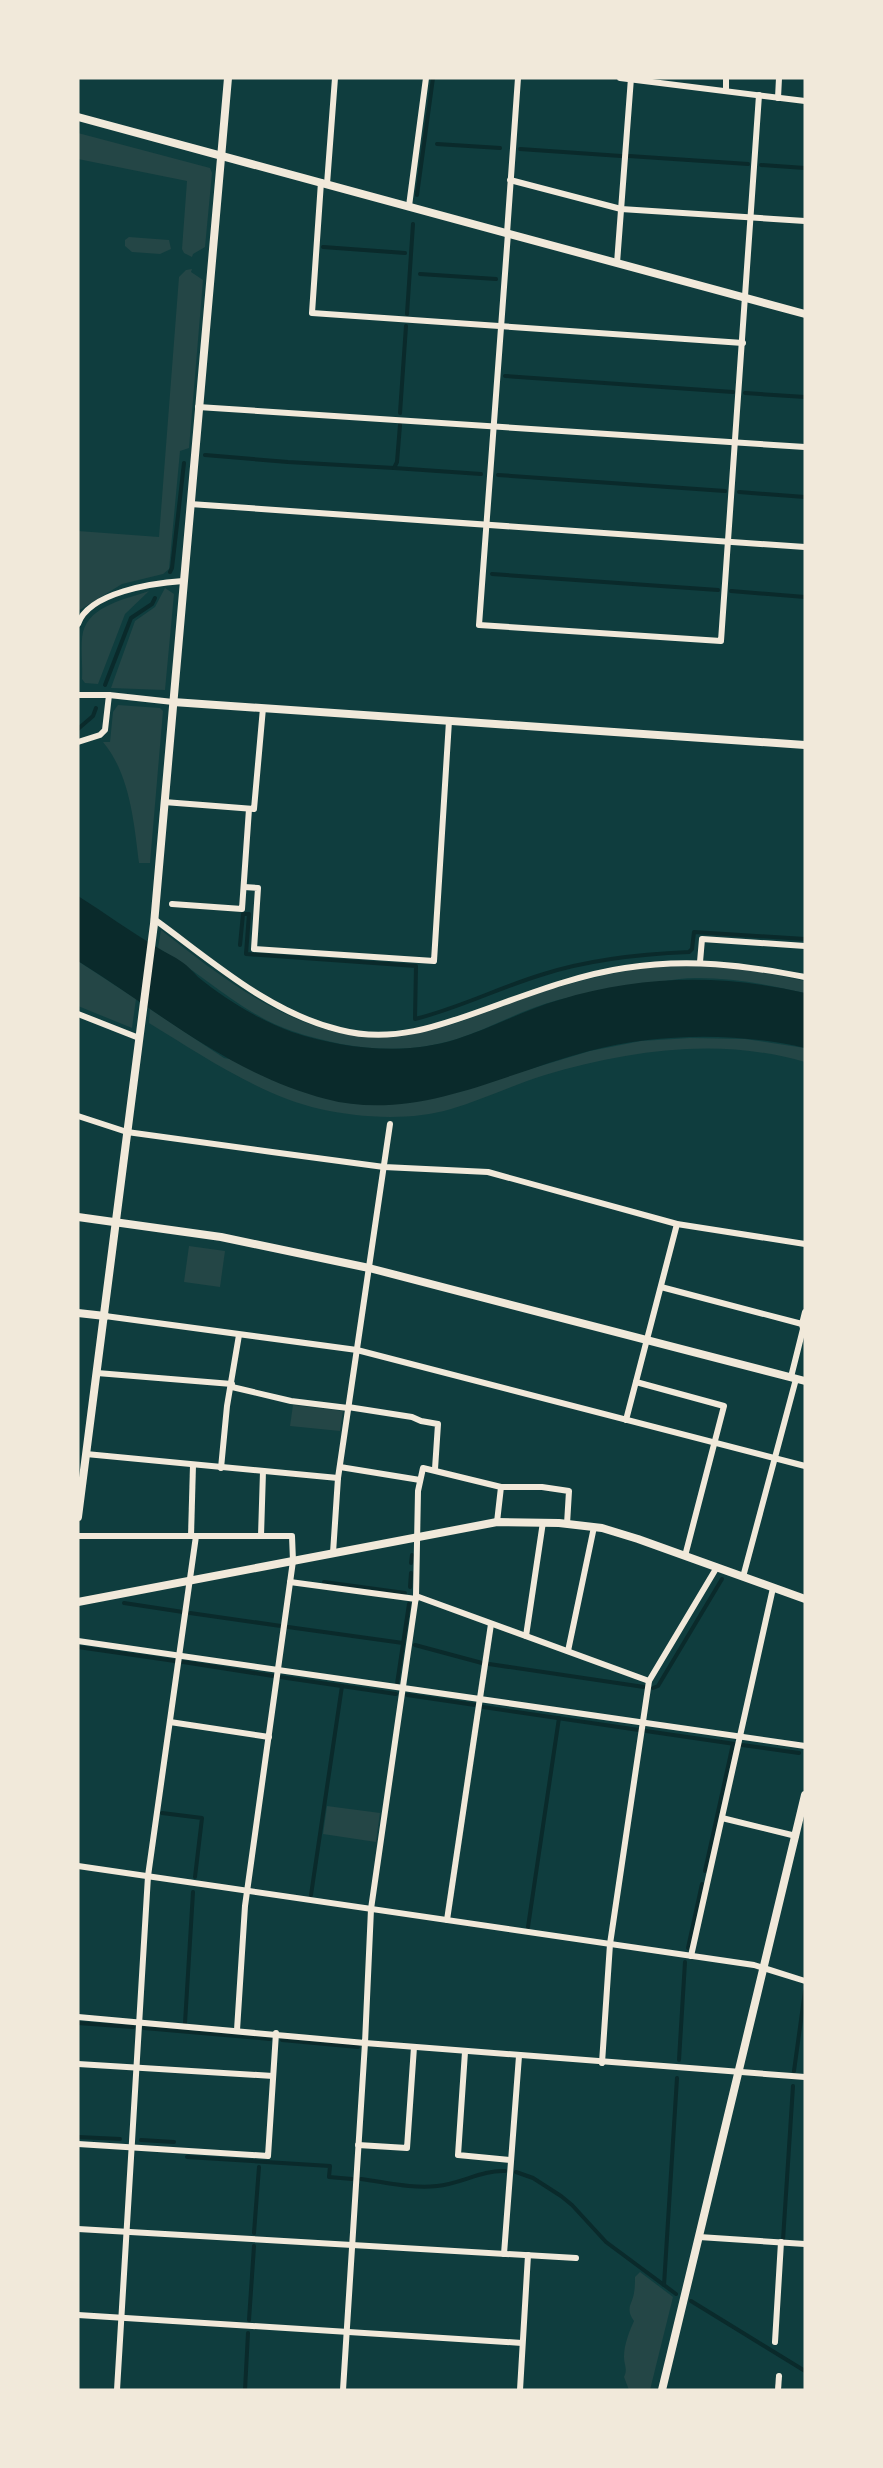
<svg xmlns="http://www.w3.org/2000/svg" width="883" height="2468" font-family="Raleway,sans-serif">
	<rect width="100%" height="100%" fill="#0f3d3e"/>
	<g fill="#244646">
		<path d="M 78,133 L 210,168 L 212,173 L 205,247 L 193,254 L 192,257 L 184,253 L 182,249 L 187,181 L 78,159 Z"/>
		<path d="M 129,237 L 169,240 L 171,249 L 160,254 L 132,252 L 125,246 L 125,240 Z"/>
		<path d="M 192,269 L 191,272 L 203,280 L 189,448 L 180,451 L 169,569 L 163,574 L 122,584 L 78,611 L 78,531 L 159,537 L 179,277 L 186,270 Z"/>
		<path d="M 165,588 L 174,594 L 165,690 L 111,688 L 135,621 L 155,607 Z"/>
		<path d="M 149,591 L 125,614 L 98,684 L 85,683 L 82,679 C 83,665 80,644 83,632 C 90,605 127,599 149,591 Z"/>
		<path d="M 118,705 L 160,708 L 163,711 L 150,863 L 139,863 C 134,823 130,774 103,742 L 110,742 L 113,712 Z"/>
		<path d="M 161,930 C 213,971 274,1019 340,1033 C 417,1049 476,1013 546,991 C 590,977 646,964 693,965 C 731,966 768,973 805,981 L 805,993 C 770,985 734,978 697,978 C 671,978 643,986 617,990 C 598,994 577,995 558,1000 C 523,1009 491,1028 457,1039 C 403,1056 345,1049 292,1031 C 241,1014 204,974 158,948 Z"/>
		<path d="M 78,961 L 136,999 L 132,1028 L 78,1006 Z"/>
		<path d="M 150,1009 L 224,1058 L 444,1095 L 590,1051 L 641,1041 L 690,1038 L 745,1039 L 805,1048 L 805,1062 C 719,1037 630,1050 545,1075 C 513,1085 483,1099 451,1109 C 411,1121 360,1118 320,1109 C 261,1096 200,1054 149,1023 Z"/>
		<path d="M 189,1246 L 225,1251 L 220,1287 L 184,1282 Z"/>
		<path d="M 293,1405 L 343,1411 L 340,1431 L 290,1426 Z"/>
		<path d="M 327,1806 L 380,1813 L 376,1842 L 323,1834 Z"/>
		<path d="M 640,2272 L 673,2297 L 650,2390 L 629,2390 L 624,2377 C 628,2369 624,2365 624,2357 C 624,2345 629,2332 634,2321 C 625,2308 632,2305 634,2293 C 635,2288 635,2282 635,2277 Z"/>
	</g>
	<path fill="#0a2a2b" d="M 78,896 C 105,913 131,932 158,948 C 166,953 174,956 182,962 C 188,966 193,972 198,977 C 225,999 259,1020 292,1032 C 345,1049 403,1056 457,1039 C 492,1028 524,1010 559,1000 C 641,975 722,974 805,993 L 805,1048 C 737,1032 657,1033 589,1051 C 504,1073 416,1123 326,1099 C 232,1075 158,1011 78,961 Z"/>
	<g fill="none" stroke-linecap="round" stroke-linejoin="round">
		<g stroke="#0a2a2b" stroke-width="4">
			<path d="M 437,144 L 500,148"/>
			<path d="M 520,149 L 621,156"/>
			<path d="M 629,156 L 748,164"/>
			<path d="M 761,165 L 805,168"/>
			<path d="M 417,195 L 433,78"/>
			<path d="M 323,247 L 405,253"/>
			<path d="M 420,274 L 496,279"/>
			<path d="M 407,314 L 413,224"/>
			<path d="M 505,376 L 733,392"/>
			<path d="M 745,393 L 805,397"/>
			<path d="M 400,413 L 406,326"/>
			<path d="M 205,455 L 288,462 L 394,468 L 397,462 L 400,425"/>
			<path d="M 394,468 L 481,474"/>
			<path d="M 498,475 L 725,491"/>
			<path d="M 739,492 L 805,497"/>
			<path d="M 170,572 L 172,568 L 184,463"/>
			<path d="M 492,574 L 718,590"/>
			<path d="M 731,591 L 805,597"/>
			<path d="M 105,685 L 131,618 L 152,604 L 155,598"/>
			<path d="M 78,729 L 93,716 L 96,708"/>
			<path d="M 240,945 L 243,914 L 249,914 L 246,954 L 416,966 L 415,1019 C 460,1008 500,987 544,974 C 591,959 640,954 689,952 L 692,949 L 694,932 L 805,939"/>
			<path d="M 411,1563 L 412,1555"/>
			<path d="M 324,1582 L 405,1593"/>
			<path d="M 410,1587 L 411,1573"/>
			<path d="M 124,1603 L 183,1612"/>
			<path d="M 190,1613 L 281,1626"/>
			<path d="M 288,1627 L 403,1643"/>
			<path d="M 415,1645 L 482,1663"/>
			<path d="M 78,1647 L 175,1661"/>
			<path d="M 183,1662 L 273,1676"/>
			<path d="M 489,1664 L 644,1687"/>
			<path d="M 280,1677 L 396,1694"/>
			<path d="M 397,1684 L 409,1604"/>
			<path d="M 653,1688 L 658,1686 L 722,1579"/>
			<path d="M 407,1695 L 475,1705"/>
			<path d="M 483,1707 L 639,1730"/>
			<path d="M 646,1731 L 735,1744"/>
			<path d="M 742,1745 L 799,1753"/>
			<path d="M 162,1813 L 202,1818 L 195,1877"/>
			<path d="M 705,1871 L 733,1744"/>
			<path d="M 311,1895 L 342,1686"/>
			<path d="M 528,1927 L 559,1718"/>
			<path d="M 688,1948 L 702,1884"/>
			<path d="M 78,2023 L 133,2027"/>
			<path d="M 185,2023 L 193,1892"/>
			<path d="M 144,2028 L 270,2039"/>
			<path d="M 282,2040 L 358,2047"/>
			<path d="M 679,2060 L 685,1962"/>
			<path d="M 794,2071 L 805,1991"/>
			<path d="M 78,2137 L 120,2139"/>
			<path d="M 141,2140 L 174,2142"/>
			<path d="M 187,2157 L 330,2166 L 329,2177 L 352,2179"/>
			<path d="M 516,2172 L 533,2178 L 561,2196 L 572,2205 L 606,2242 L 676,2294"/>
			<path d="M 361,2179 C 385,2182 412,2189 437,2186 C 460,2184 482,2170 505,2171"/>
			<path d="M 254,2233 L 259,2167"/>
			<path d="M 783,2240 L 793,2086"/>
			<path d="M 664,2285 L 677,2078"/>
			<path d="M 691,2301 L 805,2371"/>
			<path d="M 249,2320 L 254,2246"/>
			<path d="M 245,2390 L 248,2333"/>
		</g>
		<g stroke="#f1e9da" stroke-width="6">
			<path d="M 620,78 L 805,101"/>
			<path d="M 726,91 L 726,78"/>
			<path d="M 778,98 L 779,78"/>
			<path d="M 510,180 L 621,209 L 805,221"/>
			<path d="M 321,182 L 312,313 L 743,343"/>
			<path d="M 327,184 L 335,78"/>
			<path d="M 409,206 L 426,78"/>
			<path d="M 507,233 L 518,78"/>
			<path d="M 508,233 L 479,625 L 721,641 L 759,95"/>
			<path d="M 617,263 L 631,78"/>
			<path d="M 198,407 L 805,447"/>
			<path d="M 190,504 L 805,547"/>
			<path d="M 78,624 C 89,592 154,583 183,581"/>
			<path d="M 78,695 L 109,695 L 173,702"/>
			<path d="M 78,742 L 100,735 L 105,730 L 109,695"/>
			<path d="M 164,802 L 254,809 L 263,708"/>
			<path d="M 244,887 L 258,888 L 254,949 L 434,961 L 449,721"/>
			<path d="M 172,904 L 242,909 L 249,809"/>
			<path d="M 154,919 C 212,961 269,1013 340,1030 C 398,1045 449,1022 503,1003 C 542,989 584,974 625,968 C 688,958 743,965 805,977"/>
			<path d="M 700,962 L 702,939 L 805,946"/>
			<path d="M 78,1014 L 139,1038"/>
			<path d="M 78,1116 L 127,1132 L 272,1152 L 384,1167 L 488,1172 L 677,1224 L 805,1244"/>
			<path d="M 661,1287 L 802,1324 L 805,1312"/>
			<path d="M 105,1316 L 357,1350 L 805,1466"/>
			<path d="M 97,1373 L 232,1384"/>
			<path d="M 791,1377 L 803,1329 L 802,1324"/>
			<path d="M 636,1382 L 724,1406 L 685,1556"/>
			<path d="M 232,1387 L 291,1401 L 348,1408"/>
			<path d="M 348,1407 L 412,1417 L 421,1421 L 438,1424 L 435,1469"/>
			<path d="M 626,1420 L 677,1224"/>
			<path d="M 86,1454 L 338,1478"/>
			<path d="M 340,1467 L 420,1480"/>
			<path d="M 221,1468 L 227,1406 L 239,1335"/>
			<path d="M 501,1487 L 542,1487 L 569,1491 L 567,1524"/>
			<path d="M 78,1536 L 292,1536 L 293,1561 L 245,1906 L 237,2030"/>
			<path d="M 191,1536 L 193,1465"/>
			<path d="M 261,1536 L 263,1471"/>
			<path d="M 333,1553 L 338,1478 L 390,1124"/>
			<path d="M 743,1577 L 796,1379"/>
			<path d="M 290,1582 L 416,1599"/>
			<path d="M 416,1596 L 649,1681"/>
			<path d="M 526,1636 L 543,1522"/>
			<path d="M 78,1641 L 805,1746"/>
			<path d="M 568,1651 L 594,1527"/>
			<path d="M 170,1722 L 269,1737"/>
			<path d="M 722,1818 L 796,1836"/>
			<path d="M 78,1866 L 754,1965 L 805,1981"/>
			<path d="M 447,1920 L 491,1624"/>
			<path d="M 691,1956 L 773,1588"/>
			<path d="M 78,2017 L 365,2043 L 371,1909 L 416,1596 L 418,1491 L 423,1468 L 501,1487 L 497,1522"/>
			<path d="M 465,2052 L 458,2155 L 511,2160"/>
			<path d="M 602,2063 L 610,1944 L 649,1681 L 717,1567"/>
			<path d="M 78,2064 L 273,2076"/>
			<path d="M 78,2144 L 268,2156 L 276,2033"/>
			<path d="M 358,2145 L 407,2148 L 414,2047"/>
			<path d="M 78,2229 L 576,2258"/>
			<path d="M 699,2237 L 805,2244"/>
			<path d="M 504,2254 L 519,2056"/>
			<path d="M 78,2315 L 522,2343"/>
			<path d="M 775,2342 L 781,2242"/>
			<path d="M 117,2390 L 148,1876 L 196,1536"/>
			<path d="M 343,2390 L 365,2043 L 805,2077"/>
			<path d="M 520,2390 L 528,2255"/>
			<path d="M 778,2390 L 779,2376"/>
		</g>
		<g stroke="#f1e9da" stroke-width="8">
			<path d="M 78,117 L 805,314"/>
			<path d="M 173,702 L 805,745"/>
			<path d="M 78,1217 L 221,1237 L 369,1268 L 805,1381"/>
			<path d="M 78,1313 L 105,1316"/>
			<path d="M 78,1517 L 154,924 L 228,78"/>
		</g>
		<g stroke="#f1e9da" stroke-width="8">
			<path d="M 78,1602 L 497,1522 L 559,1523 L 602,1528 L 638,1539 L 805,1599"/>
			<path d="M 662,2390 L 805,1795"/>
		</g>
	</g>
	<rect width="883" height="2468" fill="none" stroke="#f1e9da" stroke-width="159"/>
</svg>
